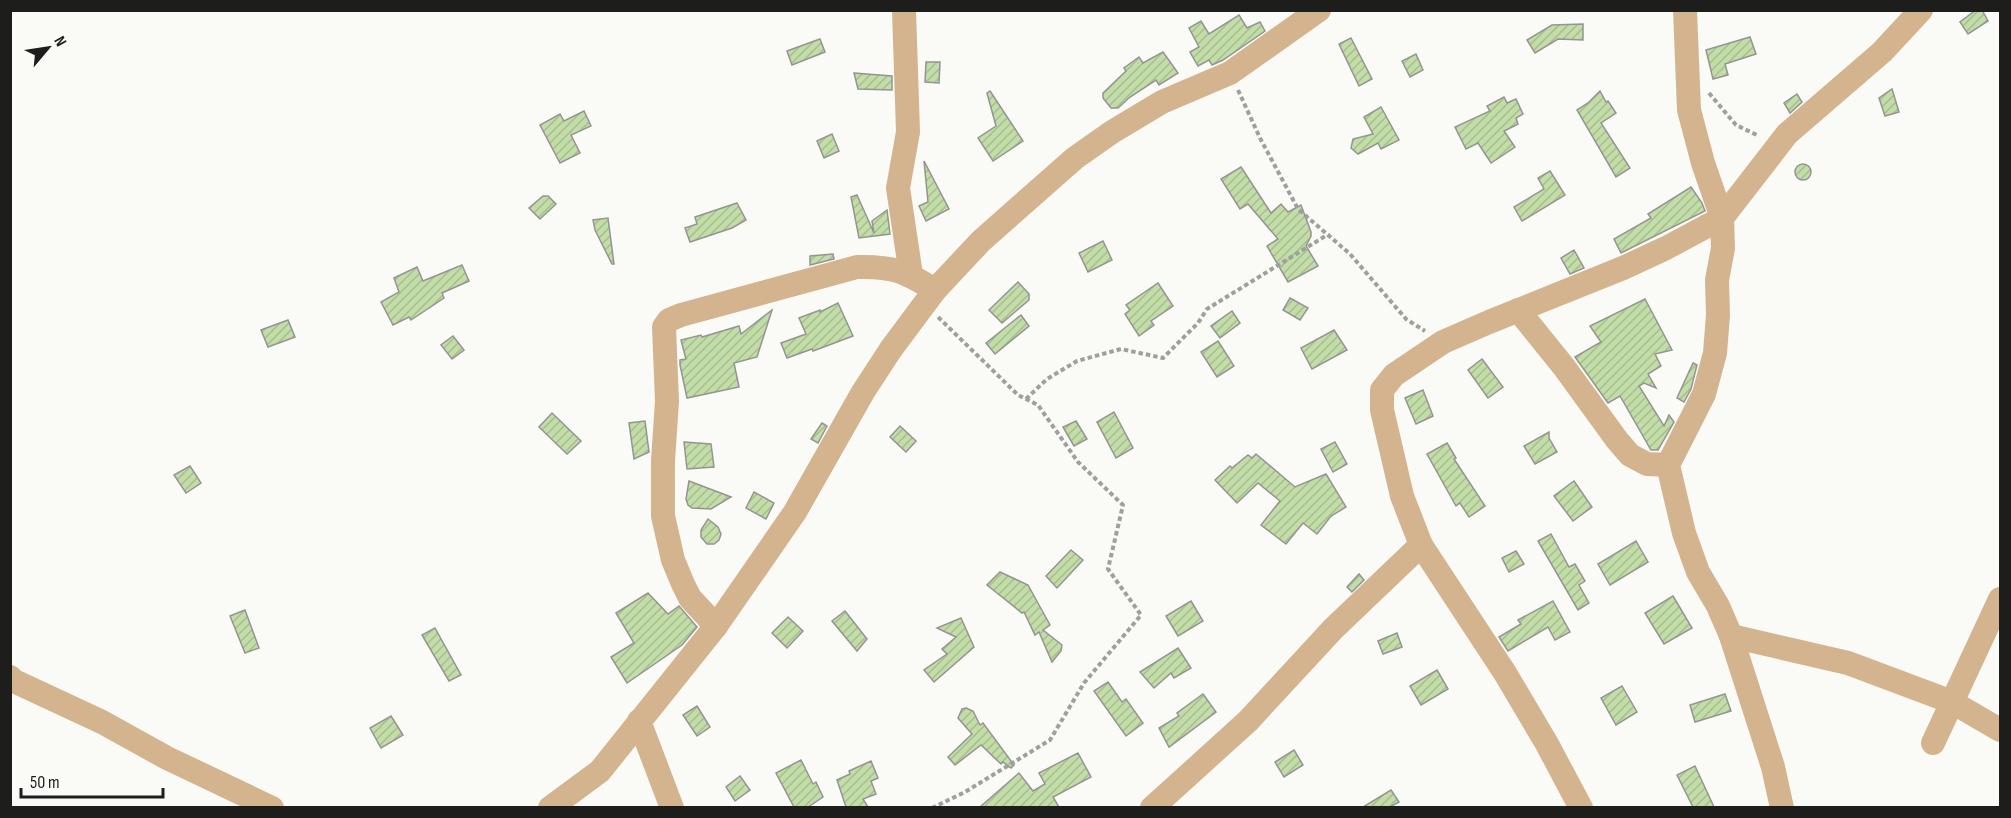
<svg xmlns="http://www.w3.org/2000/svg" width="2011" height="818" font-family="'Sofia Sans Condensed',sans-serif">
	<defs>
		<pattern id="building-hatch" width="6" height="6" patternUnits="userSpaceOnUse" patternTransform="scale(1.5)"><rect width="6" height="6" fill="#c2dda7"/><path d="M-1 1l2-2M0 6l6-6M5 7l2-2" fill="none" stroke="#a6bd8f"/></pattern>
	</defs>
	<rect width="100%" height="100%" fill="#fafaf7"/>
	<g fill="url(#building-hatch)" stroke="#949593" stroke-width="1.5">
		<path d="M 1976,10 L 1982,10 L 1988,21 L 1968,34 L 1960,22 Z"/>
		<path d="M 1239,15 L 1247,28 L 1260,22 L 1265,31 L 1223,60 L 1212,65 L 1209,60 L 1198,66 L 1190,52 L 1199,47 L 1189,28 L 1201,21 L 1209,34 Z"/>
		<path d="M 1583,24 L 1583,40 L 1558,39 L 1535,53 L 1527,40 L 1552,25 Z"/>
		<path d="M 1750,37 L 1756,54 L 1725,64 L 1728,75 L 1713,79 L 1706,50 Z"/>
		<path d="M 1351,38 L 1372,79 L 1359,86 L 1339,44 Z"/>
		<path d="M 820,39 L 825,52 L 792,65 L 787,51 Z"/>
		<path d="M 1163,52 L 1178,73 L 1159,85 L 1156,80 L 1130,97 L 1118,108 L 1111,108 L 1103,98 L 1103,93 L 1126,71 L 1124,68 L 1139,57 L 1143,63 Z"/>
		<path d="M 1416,54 L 1423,70 L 1410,77 L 1402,61 Z"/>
		<path d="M 926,62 L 940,62 L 939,83 L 925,82 Z"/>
		<path d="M 854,73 L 892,76 L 892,90 L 858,89 Z"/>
		<path d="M 1892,89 L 1899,112 L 1885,116 L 1879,98 Z"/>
		<path d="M 990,91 L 1023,141 L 993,161 L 978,138 L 996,126 L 987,93 Z"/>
		<path d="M 1600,91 L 1606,102 L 1608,101 L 1616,113 L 1601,123 L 1630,168 L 1616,177 L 1577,110 L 1588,103 Z"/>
		<path d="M 1797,94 L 1802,102 L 1790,113 L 1784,103 Z"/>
		<path d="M 1504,97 L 1507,103 L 1516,99 L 1523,114 L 1516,118 L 1518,124 L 1504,131 L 1515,147 L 1491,163 L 1478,143 L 1466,149 L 1455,127 L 1490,111 L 1487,106 Z"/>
		<path d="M 1381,107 L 1399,140 L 1381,149 L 1378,143 L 1358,154 L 1351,148 L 1353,139 L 1373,134 L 1364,117 Z"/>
		<path d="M 584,111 L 591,126 L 571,135 L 580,153 L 560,163 L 540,125 L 560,114 L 564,121 Z"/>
		<path d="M 832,134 L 839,151 L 824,158 L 817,141 Z"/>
		<path d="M 924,161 L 949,209 L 926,221 L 919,206 L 928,202 Z"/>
		<circle cx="1803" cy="172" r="8"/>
		<path d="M 1241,167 L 1271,213 L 1281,204 L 1288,212 L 1301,205 L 1311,232 L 1311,236 L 1306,246 L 1318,266 L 1288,282 L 1267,246 L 1278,239 L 1248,204 L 1240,209 L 1221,179 Z"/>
		<path d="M 1550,171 L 1565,195 L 1522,221 L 1514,207 L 1544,189 L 1538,178 Z"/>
		<path d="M 1691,187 L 1702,203 L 1705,211 L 1621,253 L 1614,239 L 1651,218 L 1648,214 Z"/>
		<path d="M 857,195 L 874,233 L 872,221 L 887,210 L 890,234 L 859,238 L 851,197 Z"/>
		<path d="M 543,196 L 548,196 L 556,204 L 540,219 L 529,208 Z"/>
		<path d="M 737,203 L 746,220 L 732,228 L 690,242 L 685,228 L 697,224 L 695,217 Z"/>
		<path d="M 608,218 L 614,264 L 612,264 L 595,230 L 593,220 Z"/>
		<path d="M 1103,241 L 1112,260 L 1088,272 L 1079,253 Z"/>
		<path d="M 1574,250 L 1584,268 L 1570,274 L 1561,258 Z"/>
		<path d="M 833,254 L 834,259 L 810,265 L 810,256 Z"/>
		<path d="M 462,265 L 469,281 L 442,293 L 444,298 L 411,320 L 409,317 L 393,325 L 381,302 L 399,292 L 394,278 L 417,267 L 423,281 Z"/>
		<path d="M 1018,282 L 1029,294 L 1029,300 L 1002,323 L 989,310 Z"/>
		<path d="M 1158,283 L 1173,306 L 1151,321 L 1154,325 L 1139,336 L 1125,314 L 1130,310 L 1126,305 Z"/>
		<path d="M 1290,298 L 1308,308 L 1300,320 L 1283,310 Z"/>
		<path d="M 1645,299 L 1672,350 L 1655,354 L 1661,366 L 1648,374 L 1656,388 L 1644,383 L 1639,386 L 1664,426 L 1669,415 L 1674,422 L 1658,450 L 1651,450 L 1620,396 L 1608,403 L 1575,357 L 1601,342 L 1590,326 Z"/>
		<path d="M 838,303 L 853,336 L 813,351 L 812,349 L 787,358 L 781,343 L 806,334 L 799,318 L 820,310 L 820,312 Z"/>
		<path d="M 772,310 L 757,357 L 734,363 L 739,387 L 687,398 L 680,365 L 680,360 L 686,359 L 681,340 L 701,335 L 702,337 L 739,326 L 741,334 Z"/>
		<path d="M 1232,311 L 1240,323 L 1220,338 L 1211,326 Z"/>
		<path d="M 1021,315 L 1029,326 L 995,354 L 986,343 Z"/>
		<path d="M 288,320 L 295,337 L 268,347 L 261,330 Z"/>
		<path d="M 1334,330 L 1347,350 L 1312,369 L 1301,348 Z"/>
		<path d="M 453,336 L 464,350 L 452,359 L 441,345 Z"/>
		<path d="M 1218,341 L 1234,366 L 1217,377 L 1201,352 Z"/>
		<path d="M 1482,359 L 1503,387 L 1488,398 L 1468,370 Z"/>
		<path d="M 1693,363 L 1697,365 L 1691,389 L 1684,402 L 1677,398 Z"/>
		<path d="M 1423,390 L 1433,416 L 1416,424 L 1405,398 Z"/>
		<path d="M 1114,412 L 1133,448 L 1116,458 L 1097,422 Z"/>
		<path d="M 552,413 L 581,441 L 567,454 L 539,427 Z"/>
		<path d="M 645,421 L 649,452 L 634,459 L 629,423 Z"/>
		<path d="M 1076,421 L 1087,439 L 1074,446 L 1063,427 Z"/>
		<path d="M 822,423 L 827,426 L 818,443 L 811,439 Z"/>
		<path d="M 900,426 L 916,441 L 906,452 L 890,437 Z"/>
		<path d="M 1549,432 L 1549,438 L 1557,452 L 1535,464 L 1524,446 Z"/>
		<path d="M 684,442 L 711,444 L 714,467 L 687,469 Z"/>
		<path d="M 1335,442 L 1347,464 L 1333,472 L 1321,449 Z"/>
		<path d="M 1447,443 L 1456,458 L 1454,459 L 1485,506 L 1469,517 L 1460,503 L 1456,506 L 1427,454 Z"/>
		<path d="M 1256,454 L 1295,487 L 1326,474 L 1346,507 L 1331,516 L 1317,534 L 1303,523 L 1286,544 L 1261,525 L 1280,501 L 1258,483 L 1237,503 L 1215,480 L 1230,466 L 1232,468 L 1248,455 L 1252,458 Z"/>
		<path d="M 190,466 L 201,483 L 186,493 L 174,475 Z"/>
		<path d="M 689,481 L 731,497 L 711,509 L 692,508 L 688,505 L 686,499 Z"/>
		<path d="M 1574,481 L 1592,507 L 1573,521 L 1554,496 Z"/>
		<path d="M 754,492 L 774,503 L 766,519 L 746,508 Z"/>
		<path d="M 708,519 L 718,527 L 721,534 L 719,540 L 714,544 L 707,544 L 701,537 L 701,530 Z"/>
		<path d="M 1551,534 L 1569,567 L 1575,564 L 1585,581 L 1579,585 L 1589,603 L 1578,610 L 1538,541 Z"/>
		<path d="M 1636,541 L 1648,562 L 1610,585 L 1598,564 Z"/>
		<path d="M 1071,550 L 1083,560 L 1057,588 L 1046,576 Z"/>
		<path d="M 1516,551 L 1524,564 L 1509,572 L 1502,558 Z"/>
		<path d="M 1000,572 L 1028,585 L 1050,625 L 1043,630 L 1062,645 L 1061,651 L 1052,662 L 1039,632 L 1035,635 L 1024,612 L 1022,613 L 987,585 Z"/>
		<path d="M 1359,574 L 1364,580 L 1352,592 L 1347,587 Z"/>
		<path d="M 648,593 L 668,614 L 679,606 L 697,627 L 682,645 L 627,683 L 611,657 L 634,643 L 616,613 Z"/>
		<path d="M 1673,596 L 1692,628 L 1664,644 L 1645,613 Z"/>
		<path d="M 1191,601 L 1203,621 L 1178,636 L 1166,616 Z"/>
		<path d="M 1553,601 L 1570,632 L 1555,640 L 1548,627 L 1508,651 L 1499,637 L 1521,624 L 1518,620 Z"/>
		<path d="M 245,610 L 259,648 L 245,653 L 230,616 Z"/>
		<path d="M 845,611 L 867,639 L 857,651 L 832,621 Z"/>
		<path d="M 788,617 L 803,631 L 787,648 L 772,633 Z"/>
		<path d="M 961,618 L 974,647 L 934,682 L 924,670 L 947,654 L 942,649 L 956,637 L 937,628 Z"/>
		<path d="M 435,628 L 461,675 L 449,681 L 422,635 Z"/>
		<path d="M 1397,633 L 1402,647 L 1383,654 L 1378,641 Z"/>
		<path d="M 1178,648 L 1191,668 L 1174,678 L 1171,673 L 1154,688 L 1140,672 Z"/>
		<path d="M 1437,670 L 1448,689 L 1421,705 L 1410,686 Z"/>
		<path d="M 1108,682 L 1122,702 L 1126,699 L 1143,723 L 1126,736 L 1094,691 Z"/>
		<path d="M 1622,686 L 1637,712 L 1616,725 L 1601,698 Z"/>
		<path d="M 1203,694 L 1216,712 L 1169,747 L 1159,728 L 1179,716 L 1177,713 Z"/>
		<path d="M 1725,694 L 1731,711 L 1695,722 L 1690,705 Z"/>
		<path d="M 697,706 L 710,727 L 697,736 L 683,715 Z"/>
		<path d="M 966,708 L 973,711 L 980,725 L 983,723 L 1014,765 L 1011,768 L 1003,762 L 1001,764 L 981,745 L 955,765 L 948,757 L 972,734 L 958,718 L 962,709 Z"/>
		<path d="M 391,716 L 403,735 L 381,748 L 370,728 Z"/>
		<path d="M 1294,750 L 1303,765 L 1284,777 L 1275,762 Z"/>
		<path d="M 1078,753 L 1091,777 L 1053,797 L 1059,807 L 980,807 L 1019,773 L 1033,791 L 1045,784 L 1039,773 Z"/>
		<path d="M 801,760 L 813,784 L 816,782 L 823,797 L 808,807 L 794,807 L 776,773 Z"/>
		<path d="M 871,761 L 878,778 L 871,781 L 876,794 L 863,799 L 868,807 L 846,807 L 837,780 L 850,774 L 849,771 Z"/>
		<path d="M 1695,766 L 1714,807 L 1693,807 L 1677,775 Z"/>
		<path d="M 740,776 L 750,790 L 735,801 L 726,787 Z"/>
		<path d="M 1391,790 L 1399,802 L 1390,807 L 1363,807 Z"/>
	</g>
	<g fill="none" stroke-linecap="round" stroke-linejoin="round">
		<g stroke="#9f9f9d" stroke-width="4" stroke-dasharray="4.5 3" stroke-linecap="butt">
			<path d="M 1238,90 L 1260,138 L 1298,209 L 1350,254 L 1406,319 L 1425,331"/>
			<path d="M 1709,93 L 1736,125 L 1759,136"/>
			<path d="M 1026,399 L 1047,379 L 1077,361 L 1121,349 L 1163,358 L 1198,323 L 1207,309 L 1327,235"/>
			<path d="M 932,808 L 965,792 L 1050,740 L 1084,683 L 1141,615 L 1108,569 L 1123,505 L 1078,462 L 1038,405 L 1018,395 L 938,317"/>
		</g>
		<g stroke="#d4b48f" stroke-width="24">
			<path d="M 904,10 L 908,132 L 898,188 L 911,275"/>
			<path d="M 1685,10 L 1689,110 L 1703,163 L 1722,218 L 1723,248 L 1717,280 L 1718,315 L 1715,353 L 1704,394 L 1668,465 L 1684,533 L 1698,572 L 1718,606 L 1731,636 L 1773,767 L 1782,808"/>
			<path d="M 1518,310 L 1564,367 L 1617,440 L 1630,455 L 1647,464 L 1668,465"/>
			<path d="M 716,626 L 690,598 L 683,584 L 673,560 L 663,516 L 663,461 L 667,401 L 664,327 L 669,320 L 681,315 L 857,267 C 893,266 904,271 935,290"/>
			<path d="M 1731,636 L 1848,663 L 1952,702 L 2000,730"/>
			<path d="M 10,677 L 14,681 L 102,722 L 167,758 L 272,808"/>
			<path d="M 639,721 L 672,808"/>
			<path d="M 1933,743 L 2000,599"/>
			<path d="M 550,808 L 600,771 L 716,626 L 795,512 L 863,392 L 891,349 L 935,290 L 981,241 L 1075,158 L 1112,132 L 1162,102 L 1230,73 L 1319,10"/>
			<path d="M 1152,808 L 1248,721 L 1333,629 L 1421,545"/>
			<path d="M 1581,808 L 1547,744 L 1505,673 L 1421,545 L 1402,496 L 1382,410 L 1382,390 L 1394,375 L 1443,342 L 1489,322 L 1623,268 L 1666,248 L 1722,218 L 1787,134 L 1882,52 L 1921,10"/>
		</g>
	</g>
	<rect width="2011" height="818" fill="none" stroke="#1d1d1c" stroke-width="24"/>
	<g transform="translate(48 48) rotate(61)" stroke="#fafaf7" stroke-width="4.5" paint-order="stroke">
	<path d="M0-4.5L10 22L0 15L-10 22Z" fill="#1d1d1c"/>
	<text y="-9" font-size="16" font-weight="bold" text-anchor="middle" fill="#1d1d1c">N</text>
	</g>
	<path d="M21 788v9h142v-9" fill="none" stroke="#1d1d1c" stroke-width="3"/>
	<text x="30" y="788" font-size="18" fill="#1d1d1c" stroke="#fafaf7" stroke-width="4.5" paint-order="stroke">50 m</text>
</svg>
